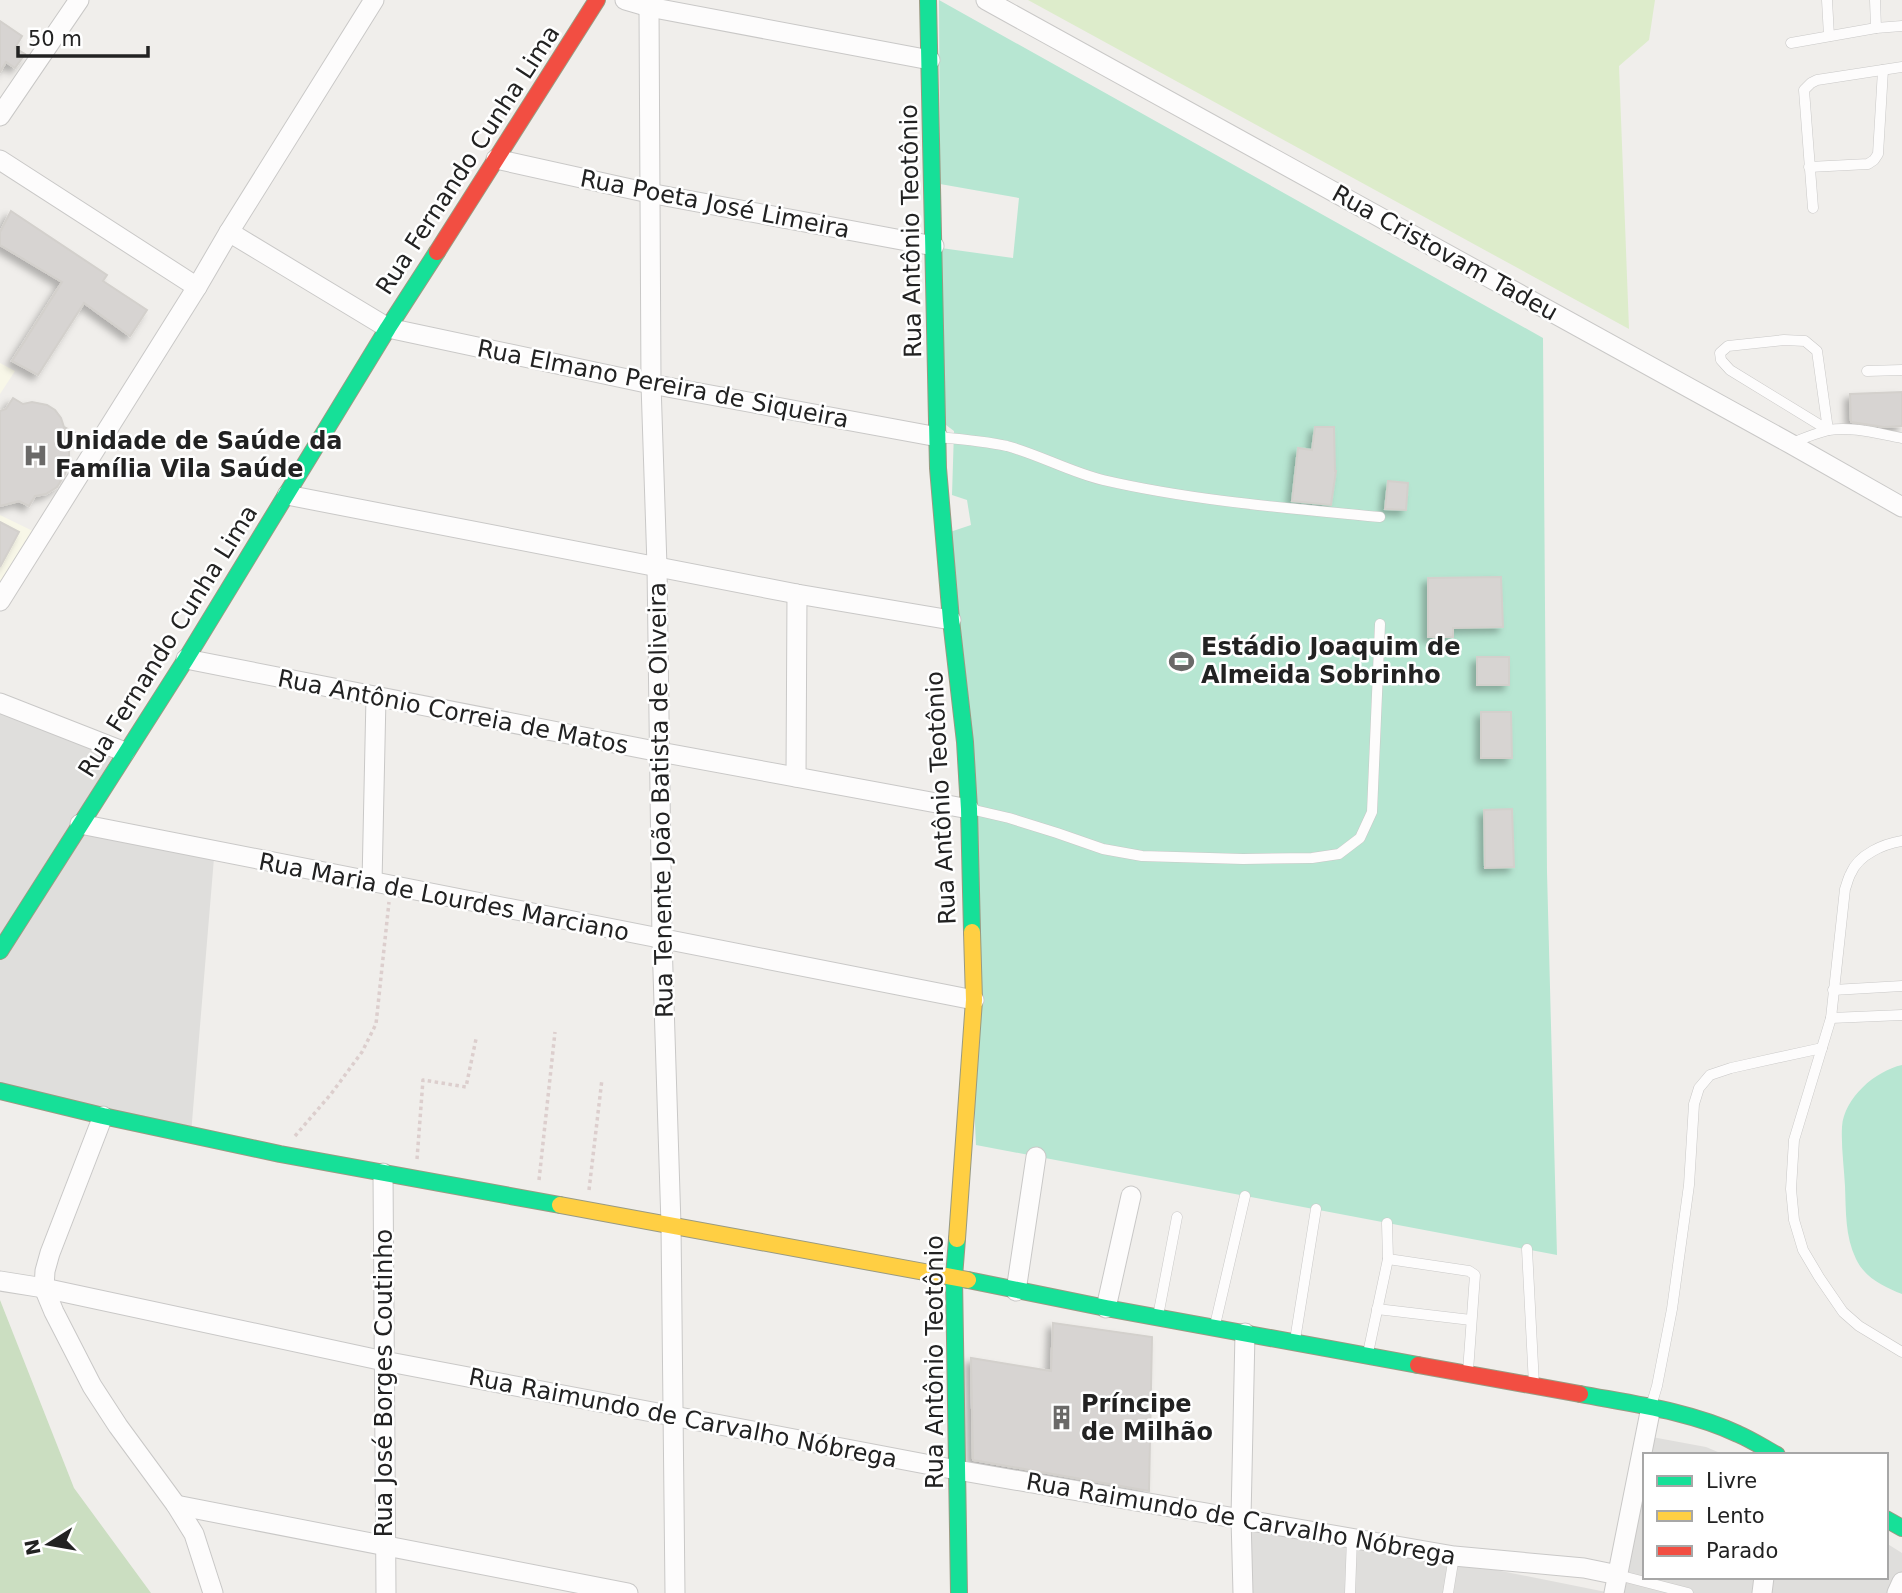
<svg xmlns="http://www.w3.org/2000/svg" width="1902" height="1593" font-family="'DejaVu Sans',sans-serif">
	<defs>
		<filter id="shadow"><feDropShadow dx="-5" dy="5" stdDeviation="3.5" flood-color="#0004"/></filter>
	</defs>
	<rect width="100%" height="100%" fill="#f0eeeb"/>
	<g fill="#dfdedc">
		<path d="M 0,706 L 121,743 L 69,828 L 214,858 L 191,1134 L 0,1092 Z"/>
		<path d="M 1652,1437 L 1706,1447 L 1725,1455 L 1647,1455 Z"/>
		<path d="M 1645,1466 L 1645,1577 L 1886,1577 L 1886,1543 L 1902,1553 L 1902,1593 L 1614,1593 Z"/>
		<path d="M 1241,1519 L 1611,1593 L 1241,1593 Z"/>
	</g>
	<g fill="#f8f7e8">
		<path d="M 0,363 L 15,371 L 0,394 Z"/>
		<path d="M 0,515 L 41,535 L 0,601 Z"/>
	</g>
	<path fill="#ddeccb" d="M 1028,0 L 1655,0 L 1649,40 L 1619,66 L 1629,329 Z"/>
	<path fill="#cbdec1" d="M 0,1300 L 74,1488 L 151,1593 L 0,1593 Z"/>
	<g fill="#b7e6d2">
		<path d="M 939,0 L 1543,338 L 1547,872 L 1557,1255 L 976,1145 L 947,533 L 971,525 L 967,500 L 952,495 L 954,431 L 942,422 L 941,248 L 1013,258 L 1019,198 L 940,184 Z"/>
		<path d="M 1902,1065 L 1902,1294 C 1884,1287 1865,1278 1856,1259 C 1845,1236 1846,1211 1845,1186 C 1844,1167 1841,1146 1842,1127 C 1844,1098 1875,1071 1902,1065 Z"/>
	</g>
	<g fill="#d7d4d2" stroke="#d3d0cc" stroke-width="2" filter="url(#shadow)">
		<path d="M 0,21 L 22,36 L 15,48 L 25,54 L 15,68 L 6,62 L 0,72 Z"/>
		<path d="M 11,211 L 107,275 L 103,281 L 147,310 L 130,336 L 84,303 L 38,375 L 12,361 L 62,282 L 0,245 L 0,232 Z"/>
		<path d="M 1902,392 L 1902,426 L 1884,427 L 1851,422 L 1850,394 Z"/>
		<path d="M 13,398 L 23,404 L 32,402 L 47,405 L 55,410 L 61,418 L 64,427 L 75,433 L 69,443 L 69,461 L 65,474 L 57,487 L 46,494 L 35,496 L 29,506 L 19,501 L 0,506 L 0,411 L 6,409 Z"/>
		<path d="M 1315,427 L 1334,427 L 1335,471 L 1336,471 L 1331,505 L 1292,501 L 1298,448 L 1312,450 Z"/>
		<path d="M 1388,481 L 1408,483 L 1406,510 L 1385,509 Z"/>
		<path d="M 0,522 L 19,532 L 0,567 Z"/>
		<path d="M 1501,577 L 1503,627 L 1453,628 L 1453,637 L 1428,637 L 1428,578 Z"/>
		<rect x="1477" y="657" width="32" height="28"/>
		<path d="M 1481,712 L 1511,712 L 1512,758 L 1481,758 Z"/>
		<path d="M 1512,809 L 1514,867 L 1485,868 L 1484,810 Z"/>
		<path d="M 1053,1323 L 1152,1337 L 1149,1491 L 973,1460 L 971,1358 L 1051,1371 Z"/>
	</g>
	<g fill="none" stroke-linecap="round" stroke-linejoin="round">
		<defs>
			<g id="lane">
				<path d="M 1827,0 L 1829,36"/>
				<path d="M 1875,0 L 1876,28"/>
				<path d="M 1791,43 L 1876,28 L 1902,26"/>
				<path d="M 1809,167 L 1868,164 L 1874,160 L 1878,154 L 1883,70"/>
				<path d="M 1813,208 L 1804,90 L 1811,83 L 1817,80 L 1902,67"/>
				<path d="M 1784,340 L 1805,341 L 1817,351 L 1828,430 L 1730,370 L 1721,360 L 1720,353 L 1728,346 Z"/>
				<path d="M 1867,371 L 1902,370"/>
				<path d="M 938,437 C 961,439 985,441 1007,446 C 1040,455 1070,472 1103,480 C 1194,501 1287,508 1380,517"/>
				<path d="M 1792,443 C 1804,438 1816,433 1829,430 C 1852,426 1879,434 1902,438"/>
				<path d="M 970,809 L 1009,818 L 1057,833 L 1103,849 L 1142,856 L 1243,859 L 1312,858 L 1339,854 L 1360,838 L 1372,812 L 1380,624"/>
				<path d="M 1902,841 C 1884,844 1859,854 1851,873 C 1848,878 1847,884 1845,889 L 1831,1018 L 1794,1140 L 1791,1189 L 1794,1220 L 1803,1250 L 1819,1277 L 1843,1312 L 1859,1326 L 1902,1352"/>
				<path d="M 1833,990 L 1902,986"/>
				<path d="M 1831,1018 L 1902,1015"/>
				<path d="M 1527,1249 L 1534,1385"/>
				<path d="M 1388,1259 L 1469,1271 L 1475,1275 L 1468,1371"/>
				<path d="M 1377,1309 L 1471,1320"/>
				<path d="M 1158,1316 L 1177,1217"/>
				<path d="M 1215,1325 L 1245,1196"/>
				<path d="M 1295,1340 L 1316,1209"/>
				<path d="M 1368,1353 L 1388,1259 L 1387,1223"/>
				<path d="M 1651,1406 L 1657,1386 L 1672,1309 L 1689,1185 L 1694,1104 L 1699,1088 L 1710,1075 L 1731,1068 L 1822,1048"/>
				<path d="M 1618,1575 L 1688,1593"/>
				<path d="M 1350,1593 L 1352,1538"/>
				<path d="M 1448,1593 L 1454,1556"/>
			</g>
			<g id="street">
				<path d="M 625,0 L 649,7 L 930,60"/>
				<path d="M 986,0 L 1791,444 L 1902,507"/>
				<path d="M 649,7 L 651,384 L 657,566 L 662,940 L 671,1225 L 675,1593"/>
				<path d="M 0,116 L 79,0"/>
				<path d="M 496,159 L 649,193 L 934,246"/>
				<path d="M 0,160 L 197,287"/>
				<path d="M 229,232 L 388,328 L 651,384 L 938,437"/>
				<path d="M 287,495 L 797,594 L 951,620"/>
				<path d="M 0,601 L 197,287 L 229,232 L 374,0"/>
				<path d="M 186,659 L 660,752 L 969,809"/>
				<path d="M 0,703 L 125,752"/>
				<path d="M 796,777 L 797,594"/>
				<path d="M 80,824 L 974,1000"/>
				<path d="M 372,883 L 376,697"/>
				<path d="M 103,1116 L 50,1253 L 45,1271 L 44,1288 L 54,1312 L 92,1386 L 118,1426 L 176,1505 L 194,1534 L 213,1593"/>
				<path d="M 383,1173 L 386,1593"/>
				<path d="M 0,1281 L 44,1288 L 384,1361 L 957,1470 L 1454,1556 L 1584,1568 L 1618,1575"/>
				<path d="M 1016,1291 L 1036,1157"/>
				<path d="M 1106,1308 L 1131,1196"/>
				<path d="M 176,1505 L 628,1593"/>
				<path d="M 1243,1593 L 1241,1518 L 1245,1333"/>
				<path d="M 1614,1593 L 1651,1407"/>
				<path d="M 1762,1593 L 1764,1577"/>
				<path d="M 1897,1593 L 1902,1582"/>
			</g>
			<g id="fast">
				<path d="M 928,0 L 938,468 L 951,620 L 965,742 L 969,809 L 972,932"/>
				<path d="M 0,951 L 186,659 L 388,328 L 437,252"/>
				<path d="M 0,1091 L 103,1116 L 280,1154 L 560,1205"/>
				<path d="M 957,1239 L 954,1277 L 959,1593"/>
				<path d="M 968,1280 L 1106,1308 L 1418,1365"/>
				<path d="M 1580,1394 C 1633,1404 1689,1411 1738,1434 C 1752,1440 1764,1448 1777,1455"/>
				<path d="M 1886,1519 L 1902,1528"/>
			</g>
			<g id="slow">
				<path d="M 560,1205 L 968,1280"/>
				<path d="M 957,1239 L 974,1000 L 972,932"/>
			</g>
			<g id="jam">
				<path d="M 437,252 L 597,0"/>
				<path d="M 1418,1365 L 1580,1394"/>
			</g>
		</defs>
		<use href="#lane" stroke="#c9c8c7" stroke-width="11"/>
		<use href="#street" stroke="#c9c8c7" stroke-width="21"/>
		<use href="#fast" stroke="#999a82" stroke-width="18"/>
		<use href="#slow" stroke="#999a82" stroke-width="18"/>
		<use href="#jam" stroke="#999a82" stroke-width="18"/>
		<g stroke="#dccecd" stroke-width="3.5" stroke-dasharray="3.5 3.5" stroke-linecap="butt">
			<path d="M 295,1136 L 331,1094 L 362,1052 L 376,1024 L 389,902"/>
			<path d="M 417,1159 L 423,1080 L 466,1087 L 476,1039"/>
			<path d="M 539,1180 L 555,1032"/>
			<path d="M 589,1190 L 602,1079"/>
		</g>
		<use href="#lane" stroke="#fdfcfc" stroke-width="10"/>
		<use href="#street" stroke="#fdfcfc" stroke-width="19"/>
		<use href="#fast" stroke="#16e098" stroke-width="16"/>
		<use href="#slow" stroke="#ffcf43" stroke-width="16"/>
		<use href="#jam" stroke="#f24e42" stroke-width="16"/>
	</g>
	<defs>
		<symbol id="hospital-bare" viewBox="-9 -9 18 18"><path d="M-5-5h3v3.5h4V-5h3V5h-3V1.5h-4V5h-3Z" fill="#6a6968" stroke="#fff" stroke-width="2.5" paint-order="stroke"/></symbol>
		<symbol id="stadium-bare" viewBox="-9 -9 18 18"><path d="M0-5a6.5 5 0 1 0 0 10a6.5 5 0 1 0 0-10ZM-3.5-1.8h7v3.6h-7Z" fill="#6a6968" stroke="#fff" stroke-width="2.5" paint-order="stroke"/></symbol>
		<symbol id="building-bare" viewBox="-9 -9 18 18"><path d="M-4-6H4V6H1V3H-1V6H-4ZM-2.5-4.3h1.7v1.8h-1.7ZM.8-4.3h1.7v1.8H.8ZM-2.5-1h1.7V.8h-1.7ZM.8-1h1.7V.8H.8Z" fill="#6a6968" stroke="#fff" stroke-width="2.5" paint-order="stroke"/></symbol>
	</defs>
	<g fill-rule="evenodd">
		<use href="#hospital-bare" x="18" y="438" width="35" height="35"/>
		<use href="#stadium-bare" x="1164" y="644" width="35" height="35"/>
		<use href="#building-bare" x="1044" y="1400" width="35" height="35"/>
	</g>
	<g text-anchor="middle" stroke-width="5" stroke-linejoin="round" paint-order="stroke">
		<g font-size="24" fill="#222" stroke="#fff">
			<text transform="translate(468 160) rotate(-57)" y="8">Rua Fernando Cunha Lima</text>
			<text transform="translate(715 204) rotate(11)" y="8">Rua Poeta José Limeira</text>
			<text transform="translate(911 231) rotate(-91)" y="8">Rua Antônio Teotônio</text>
			<text transform="translate(1445 253) rotate(29)" y="8">Rua Cristovam Tadeu</text>
			<text transform="translate(663 384) rotate(11)" y="8">Rua Elmano Pereira de Siqueira</text>
			<text transform="translate(168 641) rotate(-58)" y="8">Rua Fernando Cunha Lima</text>
			<text transform="translate(453 712) rotate(11)" y="8">Rua Antônio Correia de Matos</text>
			<text transform="translate(941 798) rotate(-93)" y="8">Rua Antônio Teotônio</text>
			<text transform="translate(661 800) rotate(-91)" y="8">Rua Tenente João Batista de Oliveira</text>
			<text transform="translate(444 897) rotate(11)" y="8">Rua Maria de Lourdes Marciano</text>
			<text transform="translate(935 1362) rotate(-90)" y="8">Rua Antônio Teotônio</text>
			<text transform="translate(384 1383) rotate(-90)" y="8">Rua José Borges Coutinho</text>
			<text transform="translate(683 1418) rotate(11)" y="8">Rua Raimundo de Carvalho Nóbrega</text>
			<text transform="translate(1241 1519) rotate(10)" y="8">Rua Raimundo de Carvalho Nóbrega</text>
		</g>
		<g font-size="24" font-weight="bold" fill="#222" stroke="#fff" text-anchor="start">
			<text x="55" y="449">Unidade de Saúde da<tspan x="55" dy="28">Família Vila Saúde</tspan></text>
			<text x="1201" y="655">Estádio Joaquim de<tspan x="1201" dy="28">Almeida Sobrinho</tspan></text>
			<text x="1081" y="1412">Príncipe<tspan x="1081" dy="28">de Milhão</tspan></text>
		</g>
	</g>
	<rect x="1643" y="1453" width="245" height="126" fill="#ffffff" stroke="#a7a7a7" stroke-width="2"/>
	<rect x="1657" y="1476" width="35" height="10" fill="#16e098" stroke="#a7a7a7" stroke-width="2"/>
	<text x="1706" y="1488" font-size="21" fill="#222222">Livre</text>
	<rect x="1657" y="1511" width="35" height="10" fill="#ffcf43" stroke="#a7a7a7" stroke-width="2"/>
	<text x="1706" y="1523" font-size="21" fill="#222222">Lento</text>
	<rect x="1657" y="1546" width="35" height="10" fill="#f24e42" stroke="#a7a7a7" stroke-width="2"/>
	<text x="1706" y="1558" font-size="21" fill="#222222">Parado</text>
	<g transform="translate(49 1544) rotate(259)" stroke="#ffffff" stroke-width="5" paint-order="stroke">
	<path d="M0-5L12 26L0 18L-12 26Z" fill="#222222"/>
	<text y="-10" font-size="19" font-weight="bold" text-anchor="middle" fill="#222222">N</text>
	</g>
	<path d="M18 46v10h130v-10" fill="none" stroke="#222222" stroke-width="3.5"/>
	<text x="28" y="46" font-size="21" fill="#222222" stroke="#ffffff" stroke-width="5" paint-order="stroke">50 m</text>
</svg>
